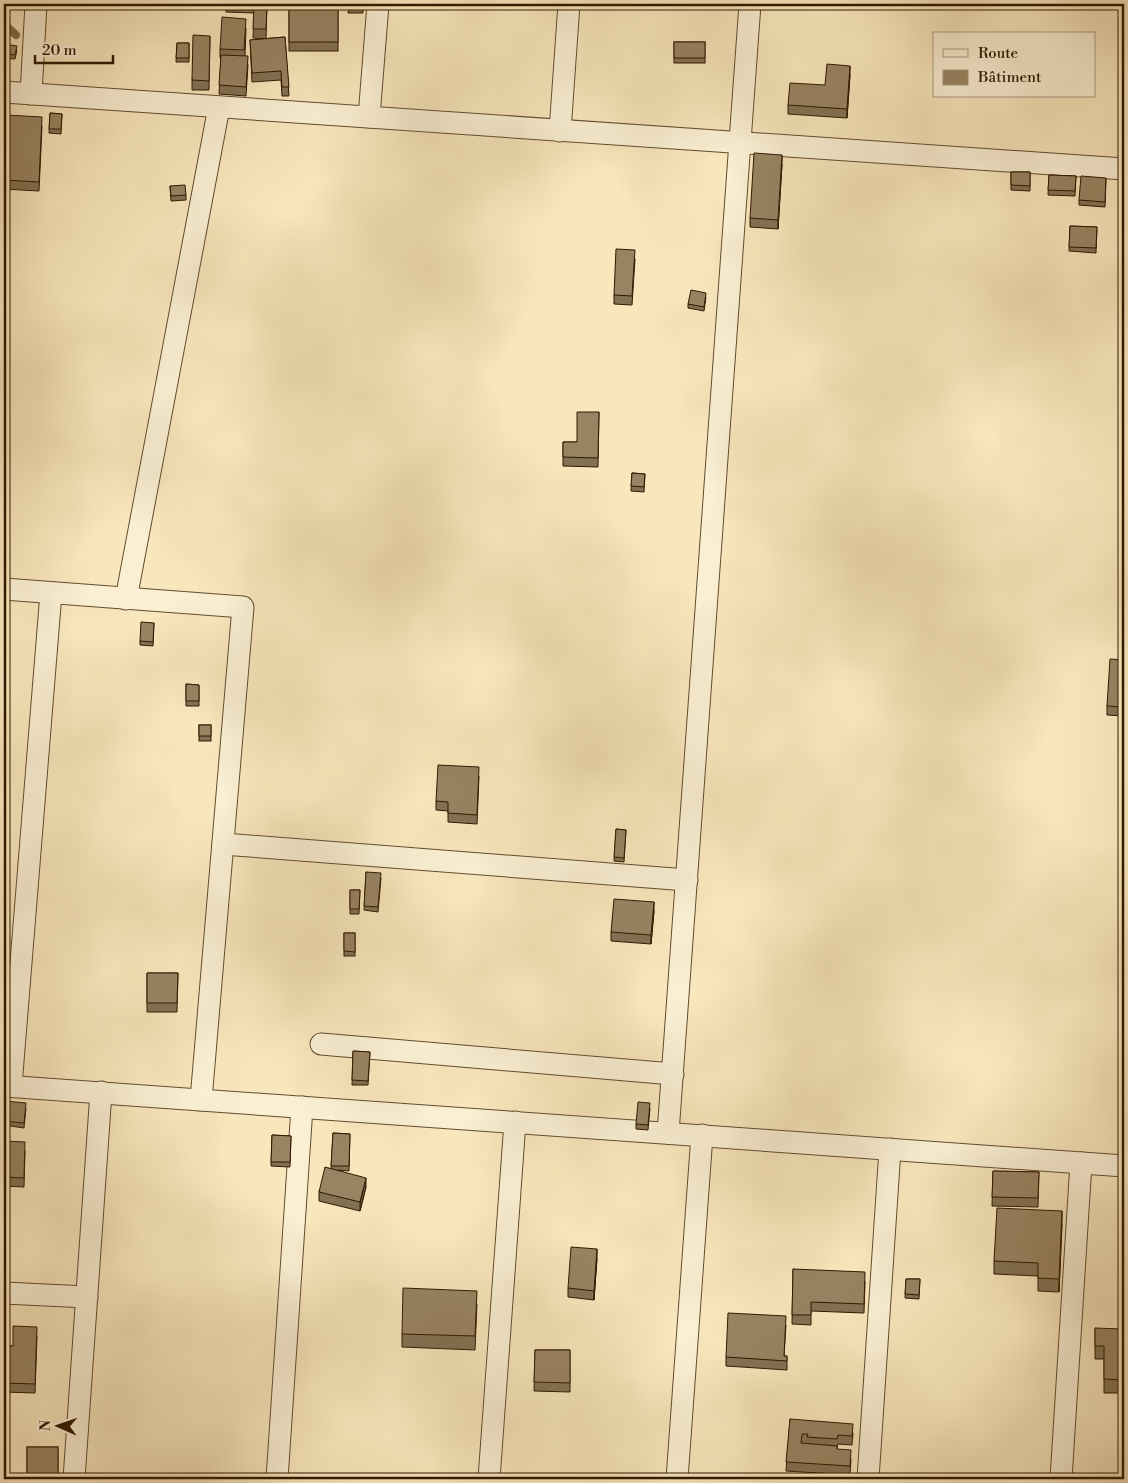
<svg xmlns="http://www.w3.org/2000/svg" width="1128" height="1483" font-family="'Libre Bodoni',serif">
	<rect width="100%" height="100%" fill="#f8e6bc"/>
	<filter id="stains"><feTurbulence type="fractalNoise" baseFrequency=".004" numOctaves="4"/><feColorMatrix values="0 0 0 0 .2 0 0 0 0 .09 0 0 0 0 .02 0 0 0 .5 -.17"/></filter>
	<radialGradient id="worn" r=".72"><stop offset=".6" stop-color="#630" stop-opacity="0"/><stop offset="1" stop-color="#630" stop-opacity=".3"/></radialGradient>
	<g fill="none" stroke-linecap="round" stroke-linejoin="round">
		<path stroke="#7f6a4a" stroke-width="8" d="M 4,24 L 16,35"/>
		<defs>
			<g id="street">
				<path d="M 4,92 L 1124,169"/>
				<path d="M 31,94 L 36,4"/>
				<path d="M 369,117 L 378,4"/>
				<path d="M 560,131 L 569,4"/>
				<path d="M 4,589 L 243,607 L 201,1100"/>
				<path d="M 126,599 L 219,107"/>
				<path d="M 223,844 L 687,880"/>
				<path d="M 321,1044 L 673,1074"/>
				<path d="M 4,1086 L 1124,1166"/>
				<path d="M 11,1086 L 51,593"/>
				<path d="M 668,1133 L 750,4"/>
				<path d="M 4,1293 L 87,1297"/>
				<path d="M 74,1479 L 101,1092"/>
				<path d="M 277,1479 L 302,1107"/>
				<path d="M 489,1479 L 515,1122"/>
				<path d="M 677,1479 L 702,1135"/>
				<path d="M 868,1479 L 890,1149"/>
				<path d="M 1061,1479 L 1081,1163"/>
			</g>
		</defs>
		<use href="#street" stroke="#624c2f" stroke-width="23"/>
		<use href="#street" stroke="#faefd3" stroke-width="21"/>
	</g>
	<g fill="#837154" stroke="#301800">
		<path d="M 226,4 L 267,4 L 266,39 L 253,38 L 254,13 L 226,12 Z"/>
		<path d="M 349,4 L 363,4 L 363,13 L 348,13 Z"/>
		<rect x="289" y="7" width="49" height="44"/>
		<path d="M 246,28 L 245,56 L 248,65 L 246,96 L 219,94 L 221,58 L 220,58 L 220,49 Z"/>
		<path d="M 210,36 L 209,90 L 192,90 L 192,80 Z"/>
		<path d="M 285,37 L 289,96 L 282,96 L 281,80 L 252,82 L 250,40 Z"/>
		<rect x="674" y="42" width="31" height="21"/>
		<path d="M 177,43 L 189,43 L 189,62 L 176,62 Z"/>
		<path d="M 4,44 L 17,50 L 15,59 L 4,58 Z"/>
		<path d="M 850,75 L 847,118 L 788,114 L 788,105 L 825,85 Z"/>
		<path d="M 50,113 L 62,114 L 61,134 L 49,133 Z"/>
		<path d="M 42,126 L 39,191 L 4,189 L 4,162 Z"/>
		<path d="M 782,164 L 778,229 L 750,227 L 750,218 Z"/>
		<path d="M 1011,172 L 1030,172 L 1030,191 L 1011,190 Z"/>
		<path d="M 1049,175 L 1076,176 L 1075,196 L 1048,195 Z"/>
		<path d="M 1106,178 L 1105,207 L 1079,205 L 1079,200 Z"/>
		<path d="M 170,186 L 186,195 L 186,200 L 171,201 Z"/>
		<path d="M 1070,226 L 1097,227 L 1096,253 L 1069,251 Z"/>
		<path d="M 635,259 L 632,305 L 614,304 L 614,295 Z"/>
		<path d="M 706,297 L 704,311 L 688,308 L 688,304 Z"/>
		<path d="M 599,412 L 598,467 L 563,466 L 563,442 L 577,442 Z"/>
		<path d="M 632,473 L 645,474 L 644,492 L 631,491 Z"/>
		<path d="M 154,623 L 153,646 L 140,645 L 140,641 Z"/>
		<path d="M 1124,660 L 1124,716 L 1107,715 L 1107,706 Z"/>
		<path d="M 186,684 L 199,685 L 199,706 L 186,706 Z"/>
		<rect x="199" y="725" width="12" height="16"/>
		<path d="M 479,776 L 477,824 L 448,822 L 448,811 L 436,810 L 436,801 Z"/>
		<path d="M 616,829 L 626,830 L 624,862 L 614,861 Z"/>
		<path d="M 366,872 L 381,878 L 378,912 L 364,910 Z"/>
		<path d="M 350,890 L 360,890 L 359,914 L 350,914 Z"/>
		<path d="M 654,911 L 651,944 L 611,941 L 611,932 Z"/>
		<rect x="344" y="933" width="11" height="23"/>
		<path d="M 147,973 L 178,973 L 177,1012 L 147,1012 Z"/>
		<path d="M 353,1051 L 370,1052 L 368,1085 L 352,1085 Z"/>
		<path d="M 4,1101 L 26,1108 L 24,1128 L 4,1125 Z"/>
		<path d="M 650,1108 L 648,1130 L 636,1129 L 636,1124 Z"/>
		<path d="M 333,1133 L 350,1134 L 349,1171 L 338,1170 L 366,1187 L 360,1211 L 319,1201 L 319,1192 L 331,1169 Z"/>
		<path d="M 272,1135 L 291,1136 L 290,1167 L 271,1166 Z"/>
		<path d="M 4,1141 L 25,1151 L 24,1187 L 4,1186 Z"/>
		<path d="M 993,1171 L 1039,1172 L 1038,1207 L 992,1206 Z"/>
		<path d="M 1062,1224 L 1059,1292 L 1038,1291 L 1038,1276 L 994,1274 L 994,1261 Z"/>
		<path d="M 597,1258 L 594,1300 L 568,1297 L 568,1288 Z"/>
		<path d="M 793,1269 L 865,1281 L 864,1313 L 811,1311 L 811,1325 L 792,1324 Z"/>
		<path d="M 906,1279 L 920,1279 L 919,1299 L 905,1298 Z"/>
		<path d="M 477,1304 L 475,1350 L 402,1347 L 402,1334 Z"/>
		<path d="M 786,1325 L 784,1356 L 787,1356 L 787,1370 L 726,1366 L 726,1357 Z"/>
		<path d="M 1095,1328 L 1124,1334 L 1124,1393 L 1104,1393 L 1104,1359 L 1095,1359 Z"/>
		<path d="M 37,1336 L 35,1393 L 4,1392 L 4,1346 L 13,1346 Z"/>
		<path d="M 535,1350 L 570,1350 L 570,1392 L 534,1391 Z"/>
		<path d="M 790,1419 L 853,1433 L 852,1445 L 838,1444 L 837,1449 L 851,1459 L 850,1475 L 786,1471 Z"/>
		<rect x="27" y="1447" width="31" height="32"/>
	</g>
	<g fill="#6a5c45" stroke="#301800">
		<path d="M 850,66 L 850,75 L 847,118 L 847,109 Z"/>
		<path d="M 782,155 L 782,164 L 778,229 L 778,220 Z"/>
		<path d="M 654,902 L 654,911 L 651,944 L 651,935 Z"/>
		<path d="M 366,1178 L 366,1187 L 360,1211 L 360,1202 Z"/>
		<path d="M 1062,1211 L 1062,1224 L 1059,1292 L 1059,1279 Z"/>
		<path d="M 597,1249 L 597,1258 L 594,1300 L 594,1291 Z"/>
	</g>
	<g fill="#988362" stroke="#301800">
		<path d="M 254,4 L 267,4 L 266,29 L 253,29 Z"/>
		<path d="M 349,4 L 363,4 L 363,9 L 348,9 Z"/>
		<rect x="289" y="7" width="49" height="35"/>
		<path d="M 222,17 L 246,19 L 244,50 L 220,49 Z"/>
		<path d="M 193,35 L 210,36 L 209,81 L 192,80 Z"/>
		<path d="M 285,37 L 289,87 L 282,87 L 281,71 L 252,73 L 250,40 Z"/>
		<rect x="674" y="42" width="31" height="16"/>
		<path d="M 177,43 L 189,43 L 189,58 L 176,58 Z"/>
		<path d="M 4,44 L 17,46 L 15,55 L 4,53 Z"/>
		<path d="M 221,55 L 248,56 L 246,87 L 219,85 Z"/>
		<path d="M 827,64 L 850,66 L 847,109 L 788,105 L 790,83 L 825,85 Z"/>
		<path d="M 50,113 L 62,114 L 61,129 L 49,129 Z"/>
		<path d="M 6,115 L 42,117 L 39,182 L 4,180 L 4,162 Z"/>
		<path d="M 754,153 L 782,155 L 778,220 L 750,218 Z"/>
		<path d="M 1011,172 L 1030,172 L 1030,186 L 1011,185 Z"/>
		<path d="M 1049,175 L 1076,176 L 1075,191 L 1048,190 Z"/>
		<path d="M 1081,176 L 1106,178 L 1105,202 L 1079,200 Z"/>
		<path d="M 185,185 L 186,195 L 171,196 L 170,186 Z"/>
		<path d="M 1070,226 L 1097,227 L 1096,248 L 1069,247 Z"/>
		<path d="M 616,249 L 635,250 L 632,296 L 614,295 Z"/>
		<path d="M 691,290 L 706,293 L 704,307 L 688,304 Z"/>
		<path d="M 577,412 L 599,412 L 598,458 L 563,457 L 563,442 L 577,442 Z"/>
		<path d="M 632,473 L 645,474 L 644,487 L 631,486 Z"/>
		<path d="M 141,622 L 154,623 L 153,642 L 140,641 Z"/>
		<path d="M 1110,659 L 1124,660 L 1124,707 L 1107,706 Z"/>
		<path d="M 186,684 L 199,685 L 199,701 L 186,701 Z"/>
		<rect x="199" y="725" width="12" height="11"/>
		<path d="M 438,765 L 479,767 L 477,815 L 448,813 L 448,802 L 436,801 Z"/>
		<path d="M 616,829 L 626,830 L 624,858 L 614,857 Z"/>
		<path d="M 366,872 L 381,873 L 378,907 L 364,906 Z"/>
		<path d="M 350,890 L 360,890 L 359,909 L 350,909 Z"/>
		<path d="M 614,899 L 654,902 L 651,935 L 611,932 Z"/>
		<path d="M 344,933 L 355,933 L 355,952 L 344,951 Z"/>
		<path d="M 147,973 L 178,973 L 177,1003 L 147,1003 Z"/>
		<path d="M 353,1051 L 370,1052 L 368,1081 L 352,1080 Z"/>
		<path d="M 4,1101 L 26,1103 L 24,1123 L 4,1121 Z"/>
		<path d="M 638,1102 L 650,1103 L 648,1125 L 636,1124 Z"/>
		<path d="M 333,1133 L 350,1134 L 349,1166 L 331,1166 Z"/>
		<path d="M 272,1135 L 291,1136 L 290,1162 L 271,1162 Z"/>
		<path d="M 4,1141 L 25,1142 L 24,1178 L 4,1177 Z"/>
		<path d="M 325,1167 L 366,1178 L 360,1202 L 319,1192 Z"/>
		<path d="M 993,1171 L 1039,1172 L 1038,1198 L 992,1197 Z"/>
		<path d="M 997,1208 L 1062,1211 L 1059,1279 L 1038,1278 L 1038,1263 L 994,1261 Z"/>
		<path d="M 571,1247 L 597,1249 L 594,1291 L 568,1288 Z"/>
		<path d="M 793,1269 L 865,1272 L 864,1304 L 811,1302 L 811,1315 L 792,1315 Z"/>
		<path d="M 906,1279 L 920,1279 L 919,1295 L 905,1294 Z"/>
		<path d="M 403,1288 L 477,1291 L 475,1336 L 402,1334 Z"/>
		<path d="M 728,1313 L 786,1316 L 784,1356 L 787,1356 L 787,1361 L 726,1357 Z"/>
		<path d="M 13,1326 L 37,1327 L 35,1384 L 4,1383 L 4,1346 L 13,1346 Z"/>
		<path d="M 1095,1328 L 1122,1329 L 1122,1334 L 1124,1334 L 1124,1380 L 1104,1379 L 1104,1346 L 1095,1346 Z"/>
		<path d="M 535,1350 L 570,1350 L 570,1383 L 534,1382 Z"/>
		<path d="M 790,1419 L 853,1424 L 852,1436 L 838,1435 L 837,1439 L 807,1437 L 808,1434 L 802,1434 L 801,1443 L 837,1446 L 837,1449 L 851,1450 L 850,1466 L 786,1462 Z"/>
		<rect x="27" y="1447" width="31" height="30"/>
	</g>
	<rect width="1128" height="1483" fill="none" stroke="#f8e6bc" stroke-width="20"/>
	<rect x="5" y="5" width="1118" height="1473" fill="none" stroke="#301800" stroke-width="2.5"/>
	<rect x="10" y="10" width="1108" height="1463" fill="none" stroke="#301800"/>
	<rect x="933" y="32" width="162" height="65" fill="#faefd3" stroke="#a9997f"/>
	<rect x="943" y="49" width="25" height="8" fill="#faefd3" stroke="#a9997f"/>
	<text x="978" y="58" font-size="15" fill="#301800">Route</text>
	<rect x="943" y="70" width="25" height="15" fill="#988362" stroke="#a9997f"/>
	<text x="978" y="82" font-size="15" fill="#301800">Bâtiment</text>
	<g transform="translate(58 1426) rotate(272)" stroke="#faefd3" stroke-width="4" paint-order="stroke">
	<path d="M0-4L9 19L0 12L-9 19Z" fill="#301800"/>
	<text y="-8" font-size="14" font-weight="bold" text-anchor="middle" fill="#301800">N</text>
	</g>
	<path d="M35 55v8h78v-8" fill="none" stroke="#301800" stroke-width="2.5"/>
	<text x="42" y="55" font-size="15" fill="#301800" stroke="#faefd3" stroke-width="4" paint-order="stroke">20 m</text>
	<rect width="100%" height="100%" filter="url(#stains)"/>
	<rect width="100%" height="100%" fill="url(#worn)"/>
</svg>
